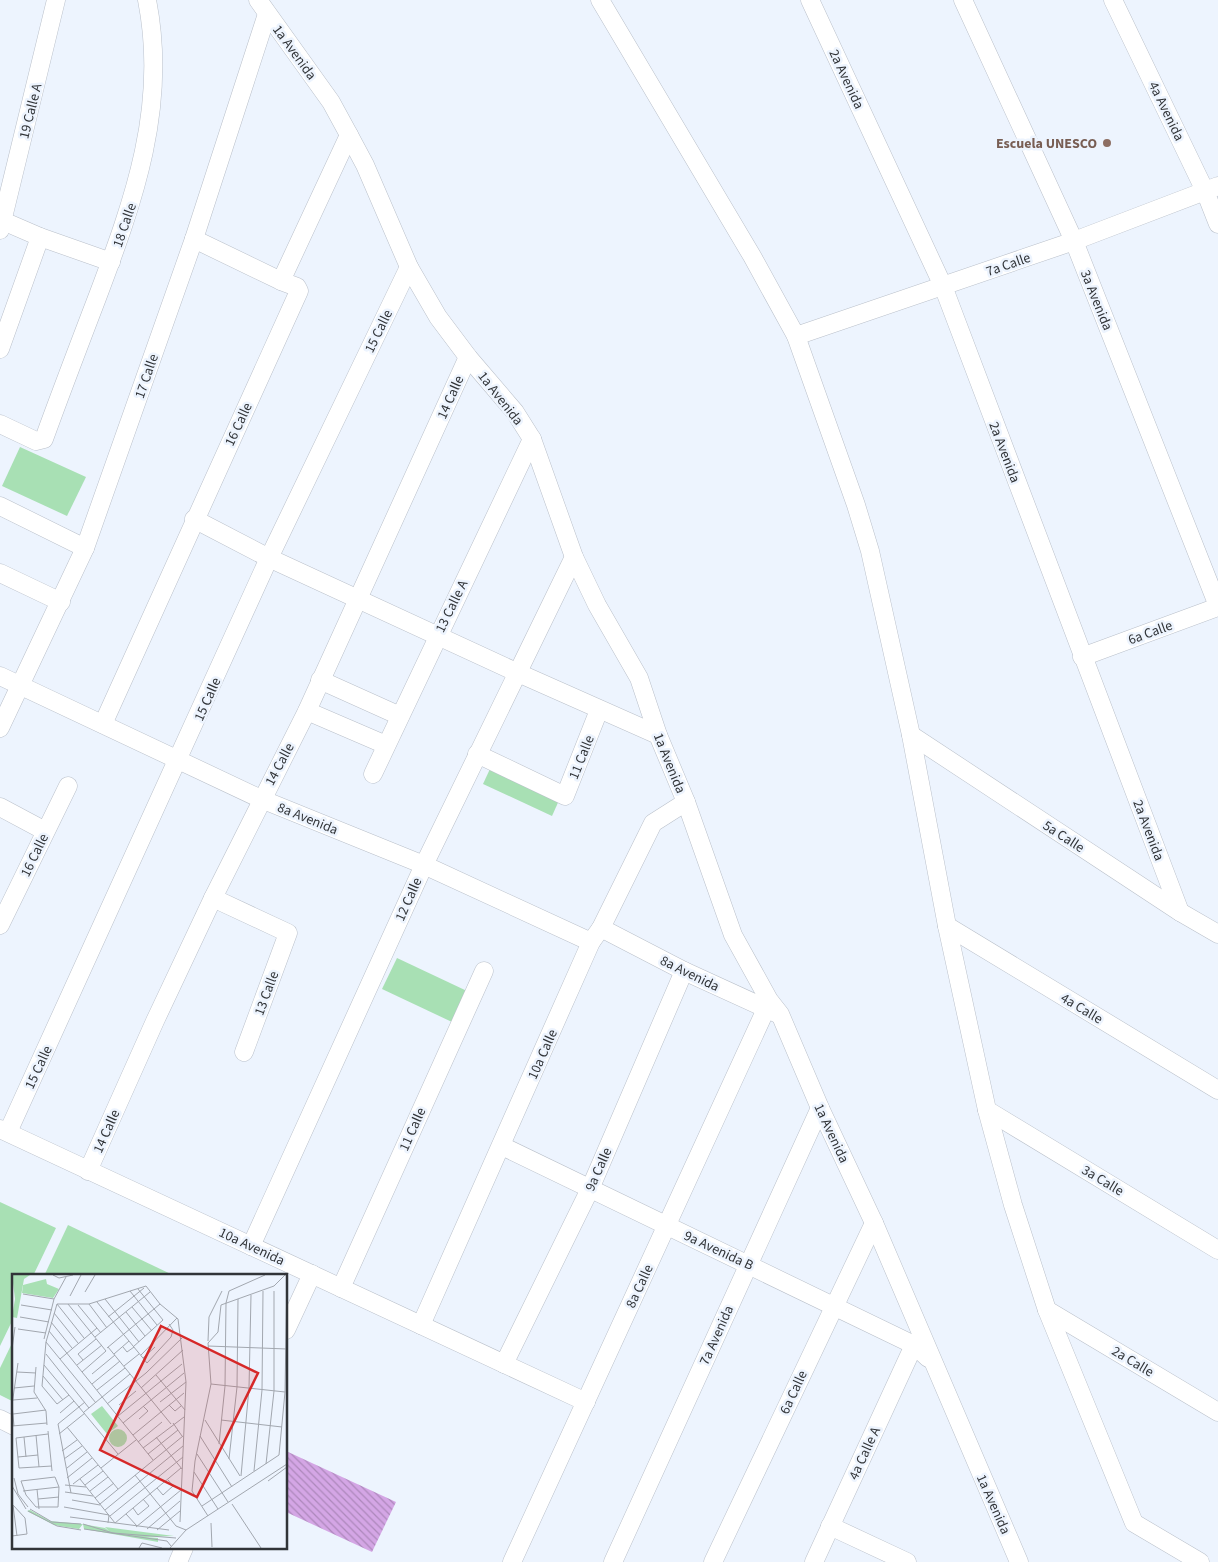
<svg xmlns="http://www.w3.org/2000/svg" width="1218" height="1562" font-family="'Source Sans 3',sans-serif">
	<defs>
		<pattern id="building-back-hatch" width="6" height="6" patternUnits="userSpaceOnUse" patternTransform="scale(1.25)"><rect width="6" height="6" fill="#d4a6e5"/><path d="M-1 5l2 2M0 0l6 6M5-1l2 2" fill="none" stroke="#ad88bb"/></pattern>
	</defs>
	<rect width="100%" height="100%" fill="#edf4fe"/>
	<g fill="#a8e0b4">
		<path d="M 20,447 L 86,477 L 67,516 L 2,486 Z"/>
		<path d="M 496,756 L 565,787 L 552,816 L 483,784 Z"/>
		<path d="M 397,958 L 467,991 L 452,1022 L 382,989 Z"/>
		<path d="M 0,1202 L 56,1228 L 33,1276 L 14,1276 L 14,1317 L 0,1346 Z"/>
		<path d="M 68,1225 L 175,1276 L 44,1276 Z"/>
		<path d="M 14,1339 L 14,1402 L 0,1395 L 0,1368 Z"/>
	</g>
	<path fill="url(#building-back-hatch)" d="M 286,1451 L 396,1502 L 372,1552 L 286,1512 Z"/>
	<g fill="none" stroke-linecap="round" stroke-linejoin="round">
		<defs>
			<g id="minor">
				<path d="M 258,0 L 331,102 L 349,135 L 365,165 L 409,267 L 438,317 L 468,357 L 515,412 L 532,439 L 574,557 L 597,605 L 639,678 L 658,735 L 686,802 L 733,935 L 769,1000 L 780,1014 L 820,1108 L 874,1223 L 1019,1562"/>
				<path d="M 600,0 L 752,256 L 796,336 L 856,505 L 870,551 L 911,735 L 947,926 L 987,1110 L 1013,1205 L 1047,1310 L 1134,1523 L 1200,1562"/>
				<path d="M 810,0 L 943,286 L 1180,912"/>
				<path d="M 963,0 L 1074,241 L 1218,606"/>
				<path d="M 1113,0 L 1205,191 L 1218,224"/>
				<path d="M 3,221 L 40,237 L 111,262"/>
				<path d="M 0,230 L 56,0"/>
				<path d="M 194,239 L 281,281"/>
				<path d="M 796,336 L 1074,241 L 1218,186"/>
				<path d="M 0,349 L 40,237"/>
				<path d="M 0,424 L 36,441 L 44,439 C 61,392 79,345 97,298 C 134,200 168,106 147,0"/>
				<path d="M 0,506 L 85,548"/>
				<path d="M 194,519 L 269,558 L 516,672 L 658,735"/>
				<path d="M 0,573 L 61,602"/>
				<path d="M 1082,657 L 1218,607"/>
				<path d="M 0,676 L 261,799 L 424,865 L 591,942"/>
				<path d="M 320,680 L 400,716"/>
				<path d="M 307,711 L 386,745"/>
				<path d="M 103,724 L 299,291 L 297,287 L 281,281 L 349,135"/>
				<path d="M 0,728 L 85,548 L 194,239 L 267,14"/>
				<path d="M 911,735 L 1180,912 L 1218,934"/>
				<path d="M 477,754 L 565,796 L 599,710"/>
				<path d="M 373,774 L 532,439"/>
				<path d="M 0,807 L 45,831"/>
				<path d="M 213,898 L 288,933 L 244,1052"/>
				<path d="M 0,925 L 68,786"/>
				<path d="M 947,926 L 1218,1090"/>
				<path d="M 601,928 L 684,971 L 776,1013"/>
				<path d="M 987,1110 L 1218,1250"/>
				<path d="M 0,1129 L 586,1402"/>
				<path d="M 8,1132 L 269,558 L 409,267"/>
				<path d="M 502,1146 L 914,1345 L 928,1358"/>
				<path d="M 88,1171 L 155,1021 L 213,898 L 307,711 L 468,357"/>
				<path d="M 251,1246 L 424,865 L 574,557"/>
				<path d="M 341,1288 L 484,971"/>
				<path d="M 1047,1310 L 1218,1412"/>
				<path d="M 421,1325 L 591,942 L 601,928 L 653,823 L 686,802"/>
				<path d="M 286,1330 L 312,1274"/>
				<path d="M 504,1364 L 590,1189 L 684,971"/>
				<path d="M 0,1419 L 14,1426"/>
				<path d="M 830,1526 L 907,1562"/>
				<path d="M 178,1562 L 184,1548"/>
				<path d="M 512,1562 L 766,1009"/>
				<path d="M 613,1562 L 820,1108"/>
				<path d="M 713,1562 L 874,1223"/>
				<path d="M 814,1562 L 914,1345"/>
			</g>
		</defs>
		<use href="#minor" stroke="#bac0ca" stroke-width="19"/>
		<use href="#minor" stroke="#fff" stroke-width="18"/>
	</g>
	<circle fill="#8d6e63" stroke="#edf4fe" stroke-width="2" cx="1107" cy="143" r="5"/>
	<g text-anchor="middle" stroke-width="5" stroke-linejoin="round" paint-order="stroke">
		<g font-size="14" fill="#313438" stroke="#edf4fe">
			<text transform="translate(295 52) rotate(54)" y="5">1a Avenida</text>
			<text transform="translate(847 79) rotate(65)" y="5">2a Avenida</text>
			<text transform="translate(30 111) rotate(-76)" y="5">19 Calle A</text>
			<text transform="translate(1167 111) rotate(64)" y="5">4a Avenida</text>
			<text transform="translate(124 225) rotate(-71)" y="5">18 Calle</text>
			<text transform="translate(1008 264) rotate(-19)" y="5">7a Calle</text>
			<text transform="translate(1097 300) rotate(68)" y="5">3a Avenida</text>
			<text transform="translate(378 331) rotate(-64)" y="5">15 Calle</text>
			<text transform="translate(146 376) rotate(-71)" y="5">17 Calle</text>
			<text transform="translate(450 397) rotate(-66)" y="5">14 Calle</text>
			<text transform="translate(501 398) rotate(52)" y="5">1a Avenida</text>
			<text transform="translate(238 424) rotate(-65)" y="5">16 Calle</text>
			<text transform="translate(1005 452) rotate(69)" y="5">2a Avenida</text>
			<text transform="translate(451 606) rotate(-64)" y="5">13 Calle A</text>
			<text transform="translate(1150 632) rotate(-20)" y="5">6a Calle</text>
			<text transform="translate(207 699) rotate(-66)" y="5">15 Calle</text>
			<text transform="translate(581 757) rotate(-68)" y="5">11 Calle</text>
			<text transform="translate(670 763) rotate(68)" y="5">1a Avenida</text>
			<text transform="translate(279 764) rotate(-62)" y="5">14 Calle</text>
			<text transform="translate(308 818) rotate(22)" y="5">8a Avenida</text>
			<text transform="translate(1149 830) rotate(69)" y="5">2a Avenida</text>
			<text transform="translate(1064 836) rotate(33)" y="5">5a Calle</text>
			<text transform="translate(34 855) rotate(-64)" y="5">16 Calle</text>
			<text transform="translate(408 899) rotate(-66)" y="5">12 Calle</text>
			<text transform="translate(690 973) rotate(26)" y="5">8a Avenida</text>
			<text transform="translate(266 993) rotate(-70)" y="5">13 Calle</text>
			<text transform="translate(1082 1008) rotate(31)" y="5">4a Calle</text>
			<text transform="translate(542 1054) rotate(-66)" y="5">10a Calle</text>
			<text transform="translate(38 1067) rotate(-65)" y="5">15 Calle</text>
			<text transform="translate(412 1129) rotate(-66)" y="5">11 Calle</text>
			<text transform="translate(106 1131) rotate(-66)" y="5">14 Calle</text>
			<text transform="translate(832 1133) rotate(65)" y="5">1a Avenida</text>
			<text transform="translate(598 1169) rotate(-66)" y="5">9a Calle</text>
			<text transform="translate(1103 1180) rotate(31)" y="5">3a Calle</text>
			<text transform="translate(252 1246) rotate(25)" y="5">10a Avenida</text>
			<text transform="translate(719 1250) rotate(25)" y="5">9a Avenida B</text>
			<text transform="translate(639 1286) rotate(-65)" y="5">8a Calle</text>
			<text transform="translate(716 1335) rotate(-66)" y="5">7a Avenida</text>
			<text transform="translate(1133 1361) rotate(31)" y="5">2a Calle</text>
			<text transform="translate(793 1392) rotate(-65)" y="5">6a Calle</text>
			<text transform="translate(864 1453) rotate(-65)" y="5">4a Calle A</text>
			<text transform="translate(994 1504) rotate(66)" y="5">1a Avenida</text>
		</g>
		<g font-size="14" font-weight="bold" fill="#785e54" stroke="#edf4fe" text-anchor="end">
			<text x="1097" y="148">Escuela UNESCO</text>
		</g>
	</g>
	<g transform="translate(12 1274)">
		<rect width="275" height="275" fill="#edf4fe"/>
		<path d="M 90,132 L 106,152 L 95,160 L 79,140 ZM97 164a9 9 0 1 1 18 0a9 9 0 1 1-18 0ZM 18,236 L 38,247 L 70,250 L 93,254 L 97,257 L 93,253 L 162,262 L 133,263 L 146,264 L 146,268 L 72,255 L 71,250 L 67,255 L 42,251 L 15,237 Z" fill="#a8e0b4"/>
		<path d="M 0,1 L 18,1 L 12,5 L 5,44 L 0,43 L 3,25 Z" fill="#a8e0b4"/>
		<path d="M 34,5 L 35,10 L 47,15 L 41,24 L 10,19 L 11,11 Z" fill="#a8e0b4"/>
		<path fill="none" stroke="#a2a7af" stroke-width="1" d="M 41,1 L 47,4 L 61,1M 118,17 L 145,51M 73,18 L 83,1M 11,20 L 42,25M 58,22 L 69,1M 93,25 L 127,68M 85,28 L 135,89 L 159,63 L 161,56 L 157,50M 214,29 L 217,17 L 253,1M 45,30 L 77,30 L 134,12 L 148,30 L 166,45 L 174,108 L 168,248M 45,30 L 34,68 L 30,112 L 45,130 L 57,121M 45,30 L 72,64M 56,30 L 94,77 L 70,98M 77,30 L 95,54M 9,31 L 40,36M 66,31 L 89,59M 120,33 L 140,57M 114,38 L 133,62M 42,39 L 66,69M 8,43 L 37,48M 96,43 L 132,14M 39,48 L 60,74M 6,55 L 34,59M 37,57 L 141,186M 83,63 L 138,18M 32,65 L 42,25 L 54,3M 196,67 L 197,43 L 210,17M 34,68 L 84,129M 196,72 L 275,75M 96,73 L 159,150M 111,73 L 115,78 L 122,73M 121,73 L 151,46 L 126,15M 95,74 L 148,30M 0,75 L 3,53M 34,80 L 77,134M 102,80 L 117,67M 129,81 L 165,44M 131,84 L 143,73M 48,85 L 85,54M 71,86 L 66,80 L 84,65M 32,91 L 106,180M 65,91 L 90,71M 112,92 L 127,80M 24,93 L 22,118 L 34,137 L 35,151M 5,98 L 24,99M 80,100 L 103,81M 144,101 L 173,136M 31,102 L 51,126M 80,110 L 108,87M 199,110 L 273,118M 2,114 L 22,112M 129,114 L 171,76M 85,116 L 113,94M 1,126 L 25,124M 148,128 L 174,108M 95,130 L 134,99 L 170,64M 107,131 L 124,117M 157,131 L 163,137 L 169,132M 72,138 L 118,100M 48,139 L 62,127M 1,140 L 34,136M 106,142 L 170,90M 127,145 L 136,137 L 131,132M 193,146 L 228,202M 209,146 L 270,153M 111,149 L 172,99M 161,149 L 170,162M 0,152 L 35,149M 2,152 L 0,131 L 6,89M 55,153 L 106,215M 36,157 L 40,197M 36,160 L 4,164 L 7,194 L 40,192M 47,160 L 73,139M 24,161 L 27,193M 121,161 L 172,119M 188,162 L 220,213M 12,163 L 14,183M 144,163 L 170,195M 126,168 L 150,148M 207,170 L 213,112 L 214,29M 131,174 L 172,143M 50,177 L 65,166M 136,180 L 166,156M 185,180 L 216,228M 6,183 L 26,181M 52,185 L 70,172M 217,185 L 225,113 L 226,25M 254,190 L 262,117 L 262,17M 55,194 L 75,178M 89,194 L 124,166M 242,197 L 250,116 L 251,17M 182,198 L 206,235M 123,201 L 164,252 L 174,256M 229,202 L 237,114 L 239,21M 43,203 L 47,213 L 46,233 L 24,233 L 14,221 L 9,207 ZM 2,204 L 6,220 L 16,233M 55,204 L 80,184M 68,205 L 103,249 L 169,194M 256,207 L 275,193M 61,210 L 86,191M 53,211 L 74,213M 73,211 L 91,197M 0,212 L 14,235M 145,214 L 151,221 L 161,212 L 156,206M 25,215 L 27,235M 11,217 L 47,213M 78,217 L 96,203M 53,218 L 81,222M 59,219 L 46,150 L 73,128M 83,224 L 102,209M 26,225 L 47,223M 60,226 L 88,231M 88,230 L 171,162M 220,230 L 249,274M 1,231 L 5,262M 190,232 L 267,181 L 273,118 L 275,1M 52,233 L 97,241 L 96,249M 121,234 L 126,241 L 137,232 L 131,225M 18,235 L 40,248 L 69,250M 93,236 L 171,172M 16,237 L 45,252 L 69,256M 114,240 L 125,252M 98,242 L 171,183M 196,242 L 180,217 L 183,187 L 199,110 L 196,69 L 206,58 L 209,31 L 262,12 L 273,1M 58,243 L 157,256M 199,249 L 200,273M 71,250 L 101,259 L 164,264M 124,253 L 169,216M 72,255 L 155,267 L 159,272M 135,255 L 168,227M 145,256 L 168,237M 0,262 L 15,260 L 13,244 L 1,231M 127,274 L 130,269 L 150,274M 158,274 L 174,256 L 275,190"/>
		<path fill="#d62828" fill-opacity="0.15" stroke="#d62828" stroke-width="2.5" d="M 149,52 L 246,99 L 185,223 L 88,176 Z"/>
		<rect width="275" height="275" fill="none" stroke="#313438" stroke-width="2.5"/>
	</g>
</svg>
